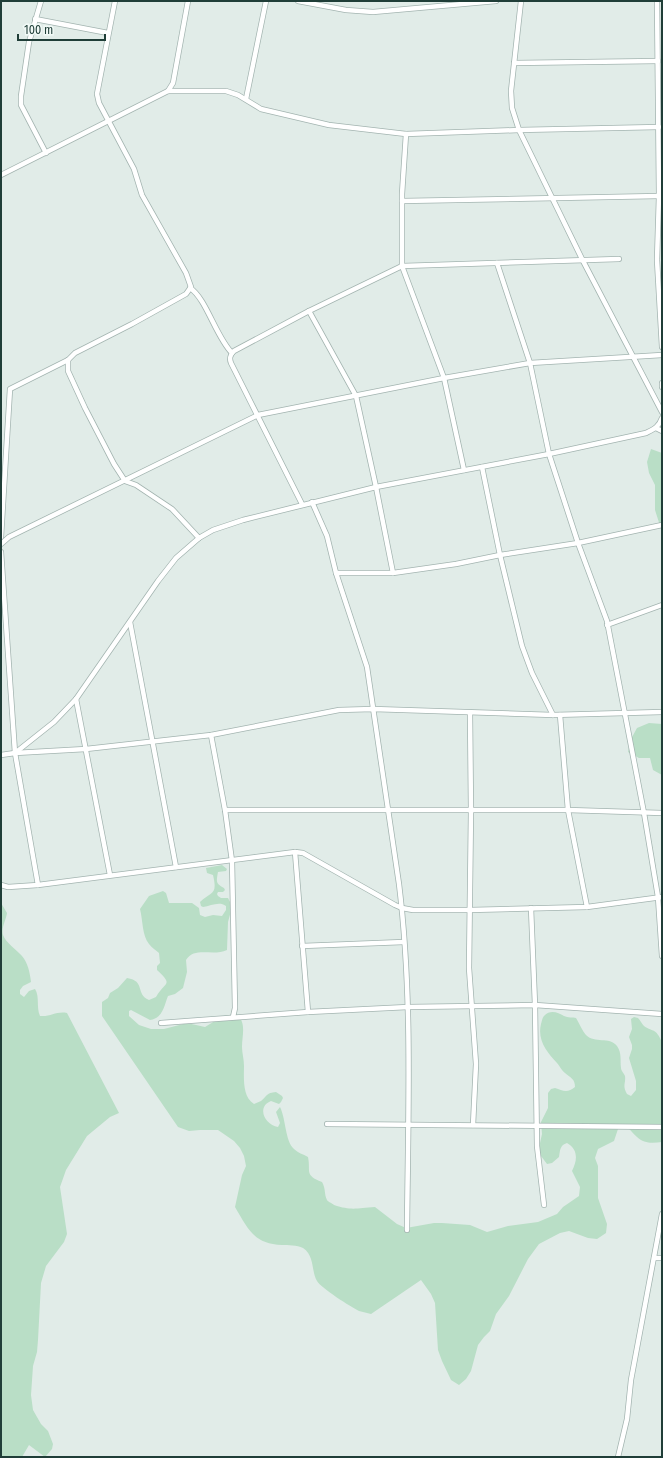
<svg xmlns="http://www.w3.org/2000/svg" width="663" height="1458" font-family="'Fira Sans Condensed',sans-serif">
	<rect width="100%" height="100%" fill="#e1ece8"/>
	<g fill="#b9dec6">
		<path d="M 651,449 L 662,453 L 662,532 L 655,510 L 655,485 L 649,473 L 647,462 Z"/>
		<path d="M 649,723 L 662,724 L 662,775 L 653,770 L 650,758 L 639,758 L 628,752 L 631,739 L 637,728 Z"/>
		<path d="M 222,865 L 227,869 L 226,871 L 218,872 C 216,883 216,883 224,888 L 225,890 L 223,892 L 218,892 L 217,894 L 218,896 L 221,898 L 228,898 L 231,904 L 231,911 L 228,922 L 227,950 C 213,957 195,946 186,960 L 187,972 L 183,988 L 175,994 L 168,996 C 164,1006 163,1018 150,1020 L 131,1010 L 129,1011 L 129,1016 L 139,1025 L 151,1029 L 164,1029 L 187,1023 L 205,1027 L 223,1016 L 236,1014 C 247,1022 242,1035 242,1047 C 242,1053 244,1059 244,1066 C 244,1077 242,1097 254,1104 L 261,1101 C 268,1095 266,1093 276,1092 L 282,1096 L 283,1098 L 281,1102 L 279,1104 L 271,1101 C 256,1107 265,1125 278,1127 L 280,1123 L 276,1112 L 280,1107 C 286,1119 285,1141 294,1149 C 298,1153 303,1154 308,1157 C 311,1172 304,1175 322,1182 C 326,1189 324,1194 327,1200 C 328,1202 332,1203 334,1205 C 352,1211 357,1208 375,1207 L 397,1224 L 406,1228 L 434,1223 L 442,1223 L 470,1225 L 487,1232 L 508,1226 L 538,1222 L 557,1214 L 563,1207 L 579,1196 L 580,1187 L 572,1171 C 577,1161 579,1150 567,1143 C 560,1145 560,1150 559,1157 L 552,1163 L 547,1164 L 538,1152 L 538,1148 L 540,1143 L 542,1134 L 541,1122 L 548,1108 L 548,1093 L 551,1089 L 555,1088 C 563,1091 568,1093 575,1087 C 575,1079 571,1078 565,1073 C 561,1070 560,1066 557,1063 C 547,1052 537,1040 541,1024 C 542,1021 542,1018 544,1016 C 551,1009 558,1013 564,1016 C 568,1018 573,1017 576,1018 C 579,1023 583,1032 586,1035 C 595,1044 609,1036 617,1046 C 622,1053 620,1060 621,1068 C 621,1071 624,1073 625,1076 C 626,1084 622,1085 627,1094 L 631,1096 L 636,1090 L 636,1081 L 629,1058 L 632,1049 L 632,1045 L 629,1037 L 632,1029 L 631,1019 L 634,1017 L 638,1018 C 640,1020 642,1024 644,1026 C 654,1033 655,1027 662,1042 L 662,1142 C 653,1143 644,1144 637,1137 C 633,1134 631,1130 627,1127 L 618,1129 L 614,1141 L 598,1149 L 595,1158 L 598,1166 L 598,1198 L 607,1224 L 606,1233 L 597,1239 L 588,1238 L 569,1231 L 560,1233 L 539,1244 L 528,1259 L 509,1296 L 496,1314 L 490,1331 L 484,1337 L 478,1345 L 471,1371 L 466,1379 L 459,1385 L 451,1380 L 442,1361 L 438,1350 L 435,1303 L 431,1294 L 421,1280 L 371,1314 C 367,1313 363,1312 359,1311 C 351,1307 321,1288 317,1281 C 311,1271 315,1256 303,1248 C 297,1245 288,1245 282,1245 C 254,1244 248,1229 235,1207 L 242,1175 L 246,1166 L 244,1156 L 240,1148 L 234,1141 L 218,1130 L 200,1130 L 189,1131 L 178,1127 L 102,1016 L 102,1002 L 108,998 L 110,993 L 118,988 L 127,978 C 146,981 135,994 149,1000 L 156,997 C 165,981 174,986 157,970 L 157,966 L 160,963 L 159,953 C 156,950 152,948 149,944 C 142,935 143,921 140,909 L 149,896 L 163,891 L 166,893 L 169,903 L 192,903 L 199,908 L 200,915 L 205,917 L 213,915 L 222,916 L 226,910 L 226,906 C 219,901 211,906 203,907 L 201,906 L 200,902 C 211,891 218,896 213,875 L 207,873 L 206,868 Z"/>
		<path d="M 1,903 L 7,913 C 6,920 1,928 3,935 C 6,943 16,949 22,956 C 28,963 30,973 31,982 L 23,986 L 20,990 L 20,994 L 24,997 L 29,991 L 35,989 C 40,997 36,1007 40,1016 C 51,1017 56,1011 67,1013 L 119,1113 L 110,1117 L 87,1136 L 66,1170 L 60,1187 L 67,1234 L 64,1242 L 46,1266 L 41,1283 L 38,1340 L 37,1352 L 33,1366 L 31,1395 L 33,1410 L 41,1424 L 48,1431 L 53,1444 L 52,1449 L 45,1457 L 29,1445 L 22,1457 L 1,1457 Z"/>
	</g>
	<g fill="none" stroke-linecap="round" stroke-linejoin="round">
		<defs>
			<g id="street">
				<path d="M 41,1 L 29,42 L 21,96 L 21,105 L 46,153"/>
				<path d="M 298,1 L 346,10 L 373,12 L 496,1"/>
				<path d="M 521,1 L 511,91 L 512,108 L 519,130 L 582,259 L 662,412"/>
				<path d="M 657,1 L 659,196 L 657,260 L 662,347"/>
				<path d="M 35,19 L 108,33"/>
				<path d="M 514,63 L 658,61"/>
				<path d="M 168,91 L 226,91 L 238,95 L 261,109 L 329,125 L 406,134 L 519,130 L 659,127"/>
				<path d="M 246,99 L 266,1"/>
				<path d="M 406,134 L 402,194 L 402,266 L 444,378 L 464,470"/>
				<path d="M 1,175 L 168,91 L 173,83 L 188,1"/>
				<path d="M 402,201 L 659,196"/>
				<path d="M 497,263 L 530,363 L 549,454 L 578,543 L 607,621 L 644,813 L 658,897 L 662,956"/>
				<path d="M 190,288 C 206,298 216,337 232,353"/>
				<path d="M 309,311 L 356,396 L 376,487 L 393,573"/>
				<path d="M 68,360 L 68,371 L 85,408 L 114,464 L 125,481 L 136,485 L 172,509 L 199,538"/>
				<path d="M 662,383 L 662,387"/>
				<path d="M 656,428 L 662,431"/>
				<path d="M 482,467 L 500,555 L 522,646 L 532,673 L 553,715"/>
				<path d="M 312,502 L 327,536 L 336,573 L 367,667 L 399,884 C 413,998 408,1115 407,1230"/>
				<path d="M 302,504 L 231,363 C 229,358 230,355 234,351 L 309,311 L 402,266 L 619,259"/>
				<path d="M 1,537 L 10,389 L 68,360 L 75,353 L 132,324 L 186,294 L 191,287 L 186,273 L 142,195 L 134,169 L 99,103 L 97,94 L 115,1"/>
				<path d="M 1,544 L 9,537 L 258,415 L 444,378 L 530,363 L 662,355"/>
				<path d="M 1,552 L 15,753 L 38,885"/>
				<path d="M 336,573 L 393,573 L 456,564 L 500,555 L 578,543 L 662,525"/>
				<path d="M 130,622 L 176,867"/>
				<path d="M 607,625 L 662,605"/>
				<path d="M 76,699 L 110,875"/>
				<path d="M 470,713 L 471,811 L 469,968 L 476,1064 L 473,1125"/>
				<path d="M 560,715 L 568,810 L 587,907"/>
				<path d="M 211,735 L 225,810 L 232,861 L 235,1008 L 233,1017"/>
				<path d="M 15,753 L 86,749 L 211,735 L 339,710 L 373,709 L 553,715 L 662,712"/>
				<path d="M 1,755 L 15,753 L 54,722 L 76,699 L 158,581 L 176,558 L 199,538 L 213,530 L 243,520 L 376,487 L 549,454 L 646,433 C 654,429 659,427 662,418"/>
				<path d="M 225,810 L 568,810 L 662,813"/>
				<path d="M 295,852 L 308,1012"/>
				<path d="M 1,885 L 8,887 L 38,885 L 295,852 L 303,853 L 395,905 L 402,908 L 413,910 L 470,910 L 587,907 L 662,897"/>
				<path d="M 531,908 L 535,1005 L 537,1146 L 544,1205"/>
				<path d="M 302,946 L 404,942"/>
				<path d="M 161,1023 L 308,1012 L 408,1007 L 535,1005 L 662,1014"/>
				<path d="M 327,1124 L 662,1127"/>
				<path d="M 654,1258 L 662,1258"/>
				<path d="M 618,1457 L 627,1419 L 631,1380 L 662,1214"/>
			</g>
		</defs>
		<use href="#street" stroke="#a3b4b0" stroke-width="6"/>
		<use href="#street" stroke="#fff" stroke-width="4.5"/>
	</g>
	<rect width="663" height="1458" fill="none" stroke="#203e38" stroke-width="4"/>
	<path d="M18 34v6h87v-6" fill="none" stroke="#203e38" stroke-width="2"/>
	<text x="24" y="34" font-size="12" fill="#203e38" stroke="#f1f9f6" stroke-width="3" paint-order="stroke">100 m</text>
</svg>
